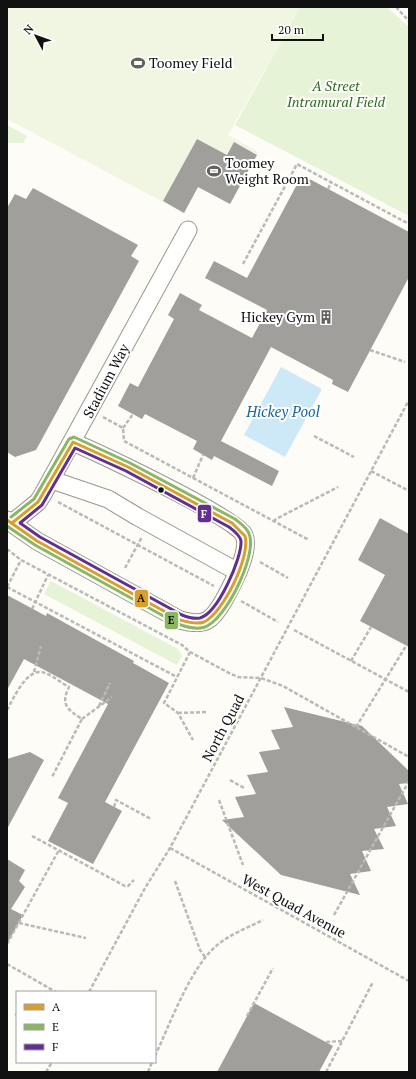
<svg xmlns="http://www.w3.org/2000/svg" width="416" height="1079" font-family="'PT Serif',serif">
	<rect width="100%" height="100%" fill="#fdfcf7"/>
	<g fill="#e7f3d7">
		<path d="M 300,7 L 387,7 L 409,27 L 409,216 L 235,125 Z"/>
		<path d="M 7,125 L 27,136 L 23,143 L 7,143 Z"/>
		<path d="M 51,581 L 178,649 L 182,656 L 177,665 L 44,594 Z"/>
	</g>
	<path fill="#f0f6e1" d="M 7,7 L 300,7 L 228,135 L 258,152 L 230,204 L 198,187 L 184,213 L 7,119 Z"/>
	<path fill="#cde8f7" d="M 281,367 L 322,389 L 285,457 L 244,435 Z"/>
	<g fill="#a19f9c">
		<path d="M 197,139 L 227,155 L 234,142 L 257,155 L 230,204 L 198,187 L 184,213 L 163,201 Z"/>
		<path d="M 302,175 L 409,232 L 409,277 L 348,392 L 332,384 L 333,380 L 271,347 L 221,441 L 279,471 L 272,486 L 214,456 L 212,460 L 193,449 L 197,441 L 145,414 L 142,419 L 118,406 L 130,383 L 138,387 L 174,319 L 168,315 L 180,293 L 202,305 L 199,310 L 252,338 L 267,310 L 205,278 L 214,261 L 247,278 Z"/>
		<path d="M 33,188 L 138,245 L 131,256 L 139,261 L 36,450 L 15,457 L 7,452 L 7,208 L 15,194 L 26,199 Z"/>
		<path d="M 380,518 L 409,534 L 409,647 L 360,621 L 385,575 L 358,560 Z"/>
		<path d="M 7,595 L 46,616 L 47,613 L 134,661 L 133,663 L 169,683 L 105,802 L 122,811 L 93,864 L 48,841 L 68,803 L 58,798 L 108,704 L 24,659 L 7,690 Z"/>
		<path d="M 284,707 L 362,726 L 409,771 L 409,783 L 399,784 L 408,804 L 387,807 L 396,826 L 374,829 L 384,849 L 362,851 L 371,871 L 350,874 L 360,895 L 281,875 L 222,820 L 244,817 L 235,797 L 256,794 L 247,775 L 268,772 L 259,752 L 280,749 L 271,730 L 293,727 Z"/>
		<path d="M 30,752 L 44,760 L 7,829 L 7,759 Z"/>
		<path d="M 7,859 L 25,870 L 19,881 L 25,887 L 11,909 L 23,915 L 7,944 Z"/>
		<path d="M 254,1003 L 333,1046 L 319,1072 L 217,1072 Z"/>
	</g>
	<g fill="none" stroke-linecap="round" stroke-linejoin="round">
		<defs>
			<g id="minor">
				<path d="M 52,480 L 108,499 L 138,517 L 238,572"/>
				<path d="M 7,520 L 37,541 L 180,620 C 205,627 212,621 224,600 C 232,585 251,551 244,535 C 237,518 98,453 73,442"/>
				<path d="M 12,523 L 38,502 L 43,494 L 188,230"/>
			</g>
		</defs>
		<use href="#minor" stroke="#979795" stroke-width="19"/>
		<g stroke="#b9b9b8" stroke-width="2.5" stroke-dasharray="4 2" stroke-linecap="butt">
			<path d="M 396,7 L 409,21"/>
			<path d="M 328,189 L 331,183"/>
			<path d="M 243,264 L 297,164 L 409,224"/>
			<path d="M 370,350 L 405,362"/>
			<path d="M 103,417 L 123,428 L 124,441 L 309,540"/>
			<path d="M 123,428 L 133,414"/>
			<path d="M 314,436 L 354,457"/>
			<path d="M 371,471 L 409,491"/>
			<path d="M 193,478 L 203,455"/>
			<path d="M 58,502 L 214,586"/>
			<path d="M 274,522 L 276,519 L 338,487"/>
			<path d="M 7,549 L 21,560 L 182,645 L 190,652 L 229,673 L 238,677 L 261,678 L 283,686 L 409,757"/>
			<path d="M 260,562 L 288,578"/>
			<path d="M 125,568 L 142,537"/>
			<path d="M 7,587 L 177,677"/>
			<path d="M 7,587 L 21,560"/>
			<path d="M 241,601 L 278,622"/>
			<path d="M 32,609 L 48,575"/>
			<path d="M 294,630 L 409,692"/>
			<path d="M 190,652 L 164,703 L 178,713 L 193,740"/>
			<path d="M 351,661 L 371,627"/>
			<path d="M 34,672 L 41,646"/>
			<path d="M 99,706 L 110,683"/>
			<path d="M 7,710 C 13,699 26,670 41,672 C 50,673 61,683 69,687 C 60,705 68,710 82,719 L 52,777"/>
			<path d="M 178,713 L 208,712"/>
			<path d="M 82,719 L 112,697"/>
			<path d="M 356,727 L 406,646"/>
			<path d="M 230,780 L 244,788"/>
			<path d="M 219,800 L 243,865"/>
			<path d="M 114,807 L 116,800 L 151,819"/>
			<path d="M 32,836 L 125,886 L 128,886 L 134,880"/>
			<path d="M 170,848 L 409,981"/>
			<path d="M 175,881 L 200,950 L 205,957"/>
			<path d="M 334,915 L 409,781"/>
			<path d="M 19,923 L 86,938"/>
			<path d="M 7,944 L 59,850"/>
			<path d="M 7,964 L 56,992"/>
			<path d="M 89,992 L 145,888 L 170,848 L 409,400"/>
			<path d="M 15,1014 L 17,1015"/>
			<path d="M 247,1016 L 273,968"/>
			<path d="M 326,1042 L 342,1041"/>
			<path d="M 155,1056 C 169,1026 190,969 215,947 C 228,935 247,928 263,920"/>
			<path d="M 46,1072 L 52,1062"/>
			<path d="M 148,1072 L 152,1062"/>
			<path d="M 326,1072 L 373,982"/>
		</g>
		<use href="#minor" stroke="#fffffe" stroke-width="17"/>
		<defs>
			<path id="bus-1" d="M 7,520 L 37,541 L 180,620 C 187,622 197,625 204,622 C 223,613 251,556 245,536 L 232,523 L 128,467 L 73,442 L 38,502 L 12,523"/>
			<path id="bus-2" d="M 7,526 L 35,545 L 178,624 C 186,627 196,630 205,627 C 226,619 255,559 250,537 C 249,529 241,524 235,519 L 130,463 L 74,437 L 69,439 L 34,499 L 11,517"/>
			<path id="bus-3" d="M 75,448 L 126,471 L 229,527 C 234,531 240,535 241,541 C 242,558 218,613 200,618 C 194,619 187,617 182,615 L 40,537 L 20,523 L 42,505 Z"/>
		</defs>
		<use href="#bus-1" stroke="#fff" stroke-width="6"/>
		<use href="#bus-2" stroke="#fff" stroke-width="6"/>
		<use href="#bus-3" stroke="#fff" stroke-width="6"/>
		<use href="#bus-1" stroke="#d99f2a" stroke-width="3"/>
		<use href="#bus-2" stroke="#8bb762" stroke-width="3"/>
		<use href="#bus-3" stroke="#622f8e" stroke-width="3"/>
	</g>
	<defs>
		<symbol id="stadium-bare" viewBox="-9 -9 18 18"><path d="M0-5a6.5 5 0 1 0 0 10a6.5 5 0 1 0 0-10ZM-3.5-1.8h7v3.6h-7Z" fill="#646362" stroke="#fff" stroke-width="2.5" paint-order="stroke"/></symbol>
		<symbol id="building-bare" viewBox="-9 -9 18 18"><path d="M-4-6H4V6H1V3H-1V6H-4ZM-2.5-4.3h1.7v1.8h-1.7ZM.8-4.3h1.7v1.8H.8ZM-2.5-1h1.7V.8h-1.7ZM.8-1h1.7V.8H.8Z" fill="#646362" stroke="#fff" stroke-width="2.5" paint-order="stroke"/></symbol>
	</defs>
	<g fill-rule="evenodd">
		<use href="#stadium-bare" x="128" y="53" width="20" height="20"/>
		<use href="#stadium-bare" x="204" y="161" width="20" height="20"/>
		<use href="#building-bare" x="316" y="307" width="20" height="20"/>
	</g>
	<circle fill="#111" stroke="#fff" stroke-width="1.5" cx="161" cy="490" r="3.5"/>
	<g text-anchor="middle" stroke-width="4" stroke-linejoin="round" paint-order="stroke">
		<g font-size="14" fill="#111" stroke="#fff" text-anchor="start">
			<text x="149" y="68">Toomey Field</text>
			<text x="225" y="168">Toomey<tspan x="225" dy="16">Weight Room</tspan></text>
			<text x="315" y="322" text-anchor="end">Hickey Gym</text>
		</g>
		<g font-size="14" font-style="italic" fill="#2f6b1f" stroke="#fff">
			<text x="336" y="91">A Street<tspan x="336" dy="16">Intramural Field</tspan></text>
		</g>
		<g font-size="14" fill="#111" stroke="#fff">
			<text transform="translate(106 381) rotate(-62)" y="5">Stadium Way</text>
			<text transform="translate(223 728) rotate(-62)" y="5">North Quad</text>
			<text transform="translate(294 906) rotate(29)" y="5">West Quad Avenue</text>
		</g>
		<g font-size="15" font-style="italic" fill="#1768a6" stroke="#fff">
			<text x="283" y="417">Hickey Pool</text>
		</g>
	</g>
	<g stroke="#fff" stroke-width="1.5">
		<rect x="197" y="504" width="15" height="19" rx="4" fill="#622f8e"/>
		<rect x="134" y="589" width="15" height="19" rx="4" fill="#d99f2a"/>
		<rect x="164" y="611" width="15" height="19" rx="4" fill="#8bb762"/>
	</g>
	<g font-size="11" text-anchor="middle" font-weight="bold" fill="#fff">
		<text x="204" y="518">F</text>
	</g>
	<g font-size="11" text-anchor="middle" font-weight="bold" fill="#111">
		<text x="141" y="602">A</text>
		<text x="171" y="624">E</text>
	</g>
	<rect width="416" height="1079" fill="none" stroke="#111111" stroke-width="16"/>
	<rect x="16" y="991" width="140" height="72" fill="#ffffff" stroke="#a0a0a0"/>
	<rect x="24" y="1004" width="20" height="6" fill="#d99f2a" stroke="#a0a0a0"/>
	<text x="52" y="1011" font-size="12" fill="#111111">A</text>
	<rect x="24" y="1024" width="20" height="6" fill="#8bb762" stroke="#a0a0a0"/>
	<text x="52" y="1031" font-size="12" fill="#111111">E</text>
	<rect x="24" y="1044" width="20" height="6" fill="#622f8e" stroke="#a0a0a0"/>
	<text x="52" y="1051" font-size="12" fill="#111111">F</text>
	<g transform="translate(36 36) rotate(311)" stroke="#ffffff" stroke-width="3" paint-order="stroke">
	<path d="M0-3L7 15L0 10L-7 15Z" fill="#111111"/>
	<text y="-6" font-size="11" font-weight="bold" text-anchor="middle" fill="#111111">N</text>
	</g>
	<path d="M272 34v6h51v-6" fill="none" stroke="#111111" stroke-width="2"/>
	<text x="278" y="34" font-size="12" fill="#111111" stroke="#ffffff" stroke-width="3" paint-order="stroke">20 m</text>
</svg>
